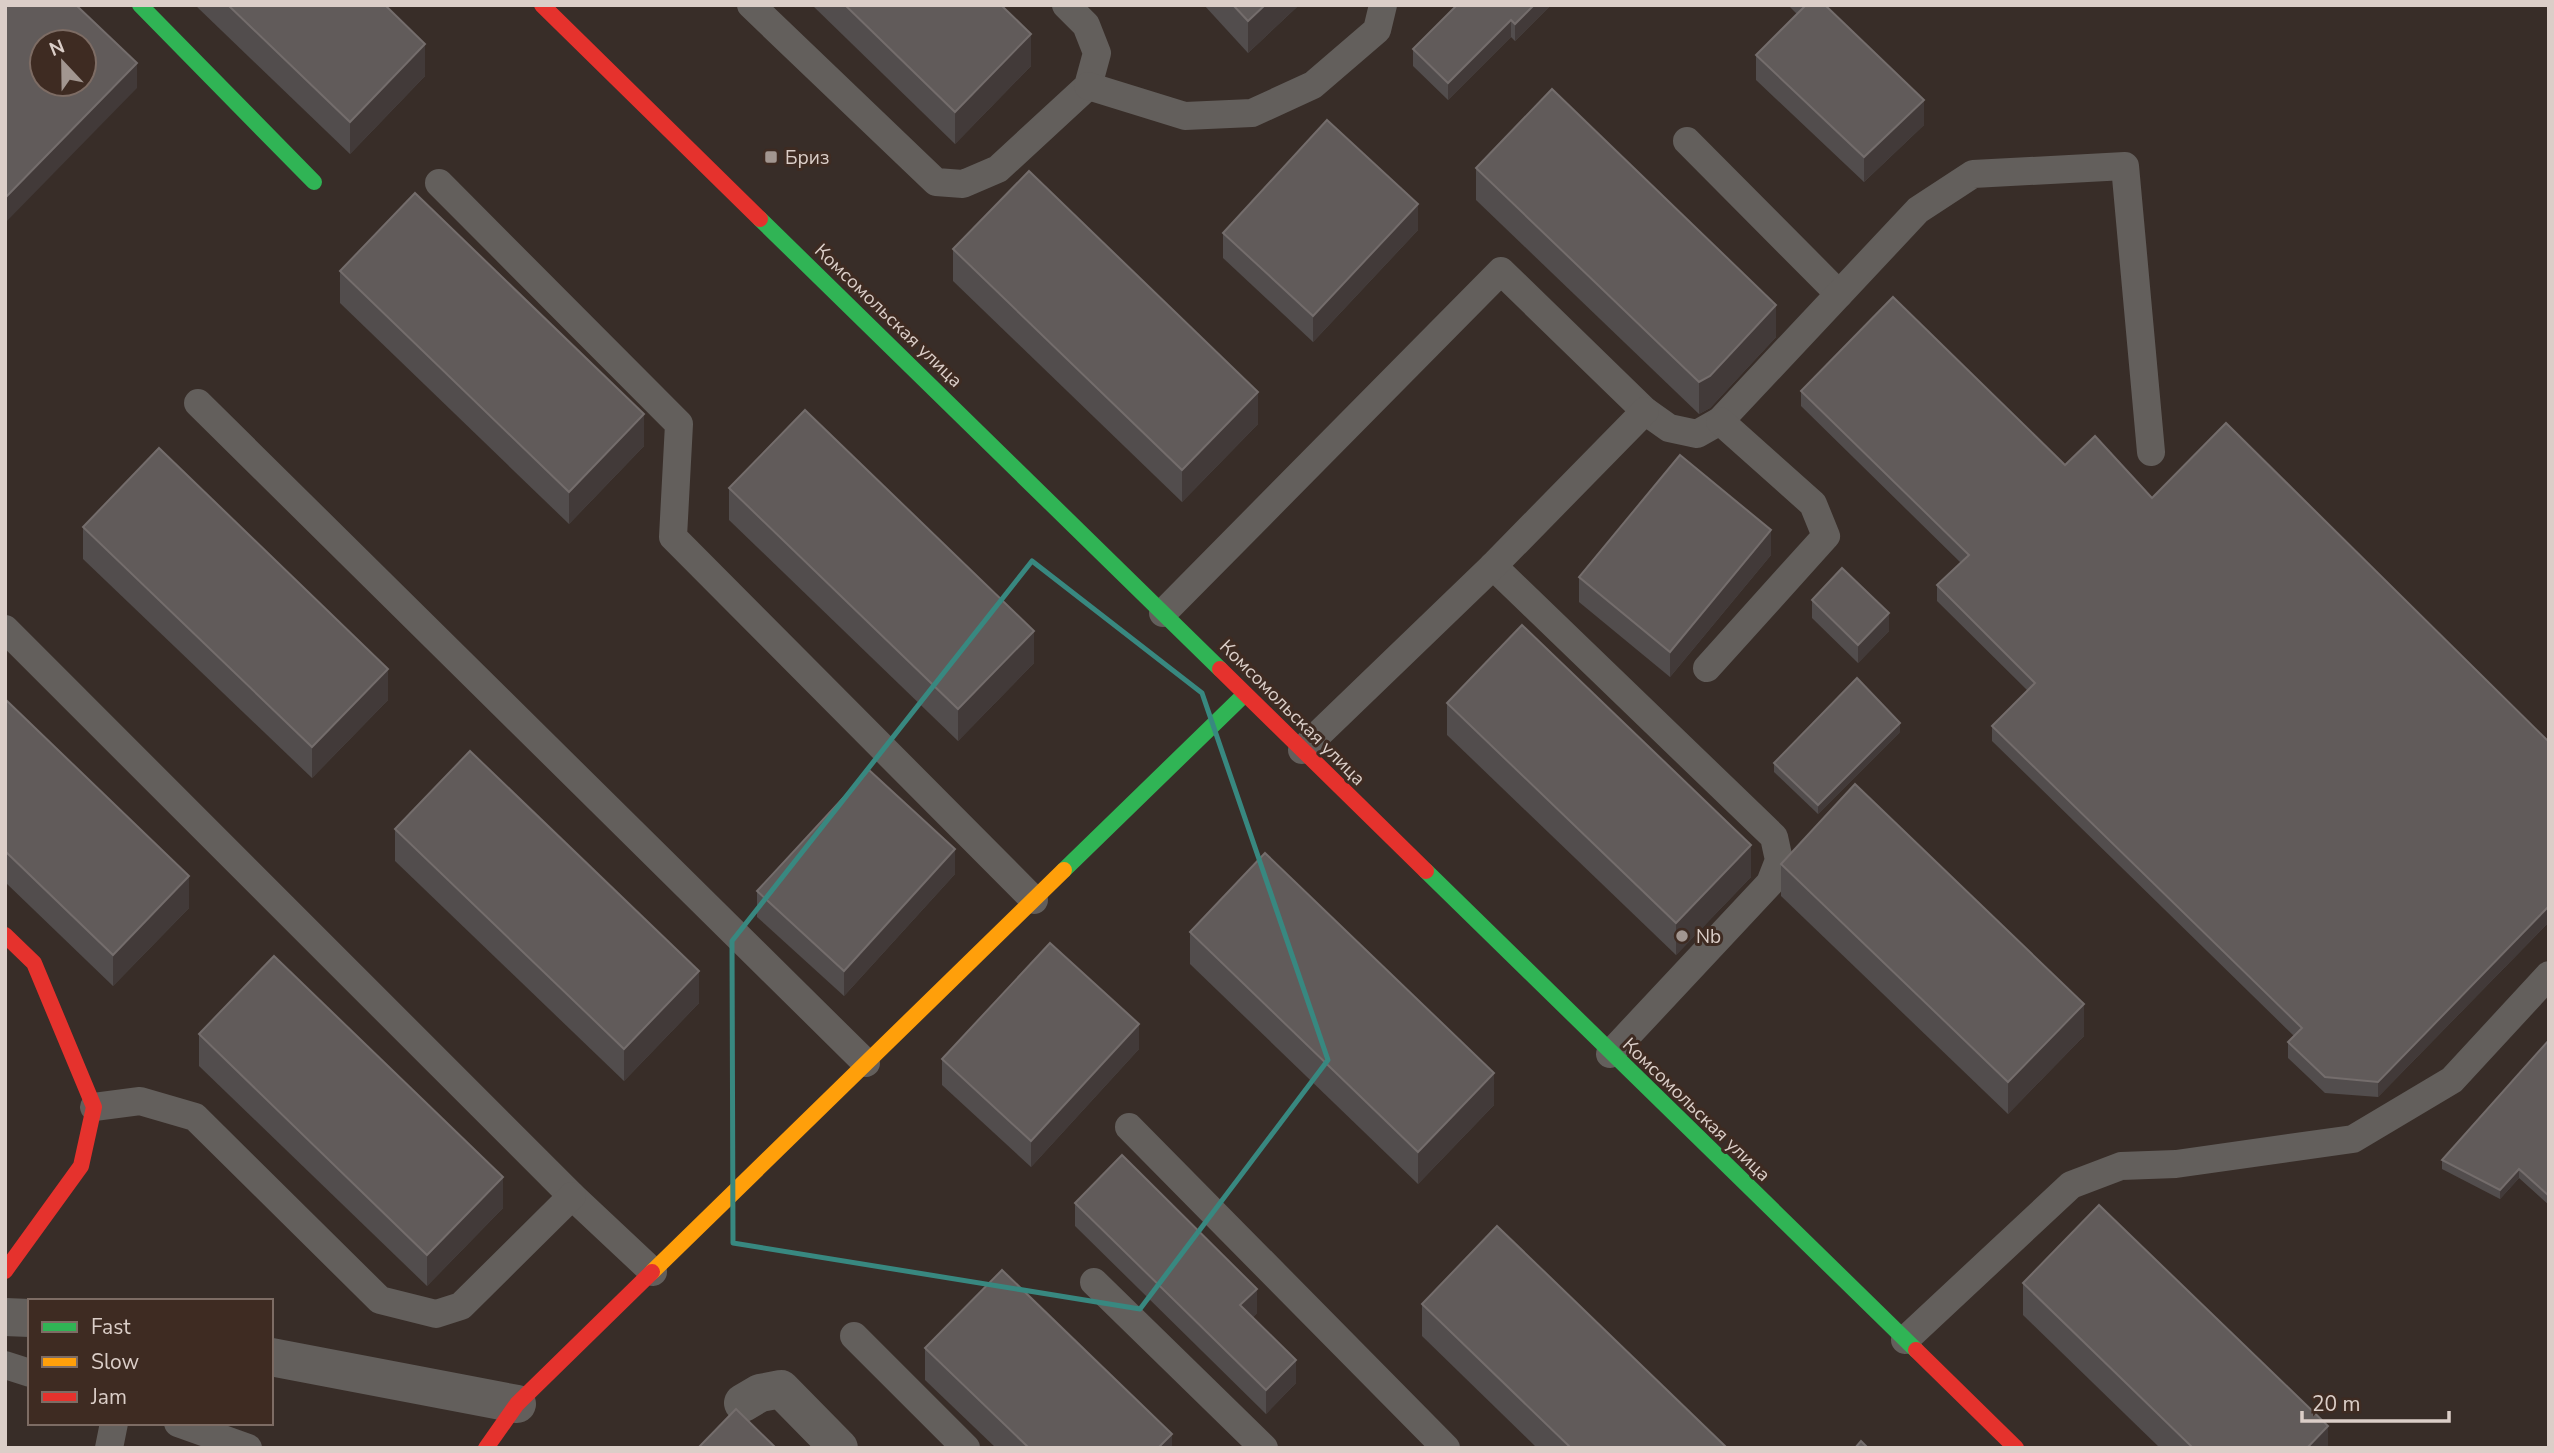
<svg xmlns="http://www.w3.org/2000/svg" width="2554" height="1453" font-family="'Nunito Sans',sans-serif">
	<rect width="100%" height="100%" fill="#382d28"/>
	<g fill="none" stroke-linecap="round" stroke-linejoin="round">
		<g stroke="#635f5c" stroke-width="28">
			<path d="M 751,5 L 936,182 L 963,184 L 998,169 L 1088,86 L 1097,53 L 1086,25 L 1066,5"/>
			<path d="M 1088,86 L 1185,116 L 1252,113 L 1313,85 L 1377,30 L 1383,5"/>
			<path d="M 1687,141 L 1839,294"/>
			<path d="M 439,183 L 679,424 L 673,537 L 1034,900"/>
			<path d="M 198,403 L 866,1063"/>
			<path d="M 1493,566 L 1774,837 L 1779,860 L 1770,883 L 1610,1054"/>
			<path d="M 1163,613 L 1501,271 L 1645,411 L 1669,428 L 1697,434 L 1720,421 L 1918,210 L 1973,174 L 2125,166 L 2151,452"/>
			<path d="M 5,629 L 572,1196 L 653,1272"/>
			<path d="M 1707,668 L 1826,536 L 1813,504 L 1720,421"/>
			<path d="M 1302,750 L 1493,566 L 1645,411"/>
			<path d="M 94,1107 L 140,1101 L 195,1117 L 380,1300 L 436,1314 L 461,1306 L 572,1196"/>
			<path d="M 1129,1127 L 1446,1448"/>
			<path d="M 1094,1282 L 1264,1448"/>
			<path d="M 854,1336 L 966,1448"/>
			<path d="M 1905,1340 L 2071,1185 L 2121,1166 L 2176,1164 L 2353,1139 L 2452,1080 L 2549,975"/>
			<path d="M 5,1365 L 30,1373"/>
			<path d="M 178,1423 L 248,1448"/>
			<path d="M 109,1448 L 114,1423"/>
		</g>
		<g stroke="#635f5c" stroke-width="38">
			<path d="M 5,1317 L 30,1318"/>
			<path d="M 271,1357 L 517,1404"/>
			<path d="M 743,1403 L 760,1393 L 781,1389 L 839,1448"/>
		</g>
		<g stroke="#30b455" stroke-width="16">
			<path d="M 140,5 L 314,182"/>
			<path d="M 760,219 L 1220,669"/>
			<path d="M 1064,870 L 1245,694"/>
			<path d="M 1426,871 L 1916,1350"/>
		</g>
		<path stroke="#ff9f0a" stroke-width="16" d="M 652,1272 L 1064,870"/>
		<g stroke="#e5322d" stroke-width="16">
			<path d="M 542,5 L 760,219"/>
			<path d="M 1220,669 L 1426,871"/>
			<path d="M 5,935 L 34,963 L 94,1107 L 81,1166 L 5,1271"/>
			<path d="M 1916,1350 L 2016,1448"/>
			<path d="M 486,1448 L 517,1404 L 652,1272"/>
		</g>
	</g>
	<g fill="#524d4d">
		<path d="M 195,5 L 385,5 L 425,76 L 350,154 Z"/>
		<path d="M 812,5 L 1001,5 L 1031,66 L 955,144 Z"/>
		<path d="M 1204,5 L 1299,5 L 1248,53 Z"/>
		<path d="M 1551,5 L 1515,41 L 1511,37 L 1448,100 L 1413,66 L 1413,49 Z"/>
		<path d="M 1788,5 L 1825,5 L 1924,125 L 1864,182 L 1756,80 L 1756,55 L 1797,14 Z"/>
		<path d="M 1476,168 L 1776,337 L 1710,408 L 1699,414 L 1476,200 Z"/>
		<path d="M 1418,230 L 1313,342 L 1223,258 L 1223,233 Z"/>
		<path d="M 953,249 L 1258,424 L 1182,502 L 953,281 Z"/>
		<path d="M 340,271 L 644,446 L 569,524 L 340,303 Z"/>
		<path d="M 1801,391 L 2065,465 L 2152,498 L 2549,742 L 2549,922 L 2378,1097 L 2325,1093 L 2288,1058 L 2288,1042 L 2294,1036 L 1992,741 L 1992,726 L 2028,691 L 1937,601 L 1937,585 L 1961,563 L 1801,406 Z"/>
		<path d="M 729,488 L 1034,663 L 958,741 L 729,520 Z"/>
		<path d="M 83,527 L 388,700 L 312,778 L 83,559 Z"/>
		<path d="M 1771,555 L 1670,677 L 1579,602 L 1579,577 Z"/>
		<path d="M 1812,600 L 1889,631 L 1858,663 L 1812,618 Z"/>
		<path d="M 5,699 L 189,908 L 113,986 L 5,882 Z"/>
		<path d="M 1447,703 L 1751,877 L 1676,955 L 1447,735 Z"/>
		<path d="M 1900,732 L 1818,814 L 1774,772 L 1774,763 Z"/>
		<path d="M 395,829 L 699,1003 L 624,1081 L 395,861 Z"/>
		<path d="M 1781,864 L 2084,1036 L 2008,1114 L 1781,896 Z"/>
		<path d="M 955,874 L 844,996 L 757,917 L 757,891 Z"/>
		<path d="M 1190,932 L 1494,1105 L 1418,1184 L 1190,964 Z"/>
		<path d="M 199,1034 L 503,1208 L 427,1286 L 199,1066 Z"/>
		<path d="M 2549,1040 L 2549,1205 L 2519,1178 L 2500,1199 L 2442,1169 L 2442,1160 Z"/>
		<path d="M 1139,1049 L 1031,1167 L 942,1085 L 942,1059 Z"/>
		<path d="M 1075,1203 L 1257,1313 L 1253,1317 L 1296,1383 L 1266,1414 L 1075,1226 Z"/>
		<path d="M 2023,1283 L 2328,1448 L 2160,1448 L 2023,1315 Z"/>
		<path d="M 1422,1304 L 1726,1448 L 1537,1448 L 1422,1336 Z"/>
		<path d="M 925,1348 L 1172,1448 L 996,1448 L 925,1380 Z"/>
	</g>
	<g fill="#423a39">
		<path d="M 1265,5 L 1299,5 L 1248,53 L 1248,21 Z"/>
		<path d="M 1534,5 L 1551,5 L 1515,41 L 1515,24 Z"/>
		<path d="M 1511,20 L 1511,37 L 1448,100 L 1448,83 Z"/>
		<path d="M 1031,34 L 1031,66 L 955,144 L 955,112 Z"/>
		<path d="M 425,44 L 425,76 L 350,154 L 350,122 Z"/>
		<path d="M 137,63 L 137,88 L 5,223 L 5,198 Z"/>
		<path d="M 1924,100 L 1924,125 L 1864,182 L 1864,157 Z"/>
		<path d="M 1418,204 L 1418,230 L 1313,342 L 1313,316 Z"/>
		<path d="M 1776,305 L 1776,337 L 1710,408 L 1699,414 L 1699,382 Z"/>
		<path d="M 1258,392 L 1258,424 L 1182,502 L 1182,470 Z"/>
		<path d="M 644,414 L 644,446 L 569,524 L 569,492 Z"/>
		<path d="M 1771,530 L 1771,555 L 1670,677 L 1670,652 Z"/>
		<path d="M 1889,613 L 1889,631 L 1858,663 L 1858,645 Z"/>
		<path d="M 1034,631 L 1034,663 L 958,741 L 958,709 Z"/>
		<path d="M 388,669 L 388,700 L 312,778 L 312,747 Z"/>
		<path d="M 1900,723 L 1900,732 L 1818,814 L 1818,805 Z"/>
		<path d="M 1751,845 L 1751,877 L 1676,955 L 1676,923 Z"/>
		<path d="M 955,849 L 955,874 L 844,996 L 844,971 Z"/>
		<path d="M 189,876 L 189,908 L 113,986 L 113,955 Z"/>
		<path d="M 2549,906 L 2549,922 L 2378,1097 L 2378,1082 Z"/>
		<path d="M 699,971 L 699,1003 L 624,1081 L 624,1049 Z"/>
		<path d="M 2084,1004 L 2084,1036 L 2008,1114 L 2008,1082 Z"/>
		<path d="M 1139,1024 L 1139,1049 L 1031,1167 L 1031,1141 Z"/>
		<path d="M 1494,1073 L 1494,1105 L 1418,1184 L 1418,1152 Z"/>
		<path d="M 2519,1169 L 2519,1178 L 2500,1199 L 2500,1190 Z"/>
		<path d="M 503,1177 L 503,1208 L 427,1286 L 427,1255 Z"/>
		<path d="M 1257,1289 L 1257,1313 L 1240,1329 L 1240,1305 Z"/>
		<path d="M 1296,1360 L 1296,1383 L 1266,1414 L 1266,1390 Z"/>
		<path d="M 2328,1426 L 2328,1448 L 2307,1448 Z"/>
		<path d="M 1172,1434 L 1172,1448 L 1158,1448 Z"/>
	</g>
	<g fill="#615b5a" stroke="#746d6c" stroke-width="2" fill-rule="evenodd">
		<path d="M 5,5 L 76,5 L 137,63 L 5,198 ZM 42,42 L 84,42 L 84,84 L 42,84 Z"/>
		<path d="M 228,5 L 385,5 L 425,44 L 350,122 Z"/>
		<path d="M 845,5 L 1001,5 L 1031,34 L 955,112 Z"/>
		<path d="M 1233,5 L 1265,5 L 1248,21 Z"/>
		<path d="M 1457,5 L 1534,5 L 1515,24 L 1511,20 L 1448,83 L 1413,49 Z"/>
		<path d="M 1806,5 L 1825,5 L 1924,100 L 1864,157 L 1756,55 Z"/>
		<path d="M 1552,89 L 1776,305 L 1710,376 L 1699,382 L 1476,168 Z"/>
		<path d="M 1327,120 L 1418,204 L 1313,316 L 1223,233 Z"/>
		<path d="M 1029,171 L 1258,392 L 1182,470 L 953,249 Z"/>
		<path d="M 415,193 L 644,414 L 569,492 L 340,271 Z"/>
		<path d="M 1893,297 L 2065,465 L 2095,436 L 2152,498 L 2226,423 L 2549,742 L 2549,906 L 2378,1082 L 2325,1077 L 2288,1042 L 2302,1028 L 1992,726 L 2035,683 L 1937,585 L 1969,555 L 1801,391 Z"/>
		<path d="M 805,410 L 1034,631 L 958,709 L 729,488 Z"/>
		<path d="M 159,448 L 388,669 L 312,747 L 83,527 Z"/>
		<path d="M 1680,455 L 1771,530 L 1670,652 L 1579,577 Z"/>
		<path d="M 1842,568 L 1889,613 L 1858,645 L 1812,600 Z"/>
		<path d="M 1522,625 L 1751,845 L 1676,923 L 1447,703 Z"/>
		<path d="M 1857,678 L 1900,723 L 1818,805 L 1774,763 Z"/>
		<path d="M 5,699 L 189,876 L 113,955 L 5,851 Z"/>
		<path d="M 470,751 L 699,971 L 624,1049 L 395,829 Z"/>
		<path d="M 869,770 L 955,849 L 844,971 L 757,891 Z"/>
		<path d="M 1855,784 L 2084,1004 L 2008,1082 L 1781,864 Z"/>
		<path d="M 1265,853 L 1494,1073 L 1418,1152 L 1190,932 Z"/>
		<path d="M 1050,943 L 1139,1024 L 1031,1141 L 942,1059 Z"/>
		<path d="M 274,956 L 503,1177 L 427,1255 L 199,1034 Z"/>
		<path d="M 2549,1040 L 2549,1196 L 2519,1169 L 2500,1190 L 2442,1160 Z"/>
		<path d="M 1122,1155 L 1257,1289 L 1240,1305 L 1296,1360 L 1266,1390 L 1075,1203 Z"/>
		<path d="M 2099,1205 L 2328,1426 L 2307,1448 L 2193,1448 L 2023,1283 Z"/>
		<path d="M 1497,1226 L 1726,1447 L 1726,1448 L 1571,1448 L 1422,1304 Z"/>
		<path d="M 1002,1270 L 1172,1434 L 1158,1448 L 1029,1448 L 925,1348 Z"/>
		<path d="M 736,1409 L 776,1448 L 698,1448 Z"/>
		<path d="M 1861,1441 L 1868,1448 L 1855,1448 Z"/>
	</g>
	<path fill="none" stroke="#388880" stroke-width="5" stroke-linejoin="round" d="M 1032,561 L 1202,693 L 1328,1060 L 1140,1309 L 733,1243 L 732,941 Z"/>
	<g fill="#a29690" stroke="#3e2b22" stroke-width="2.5">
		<rect x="764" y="150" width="14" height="14" rx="3.5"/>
		<circle cx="1682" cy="936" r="7"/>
	</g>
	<g text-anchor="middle" stroke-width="6" stroke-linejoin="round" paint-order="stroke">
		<g font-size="19" fill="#dbcec8" stroke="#3e2b22" text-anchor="start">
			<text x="785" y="164">Бриз</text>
			<text x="1696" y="943">Nb</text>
		</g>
		<g font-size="19" fill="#dbcec8" stroke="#3e2b22">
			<text transform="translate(889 315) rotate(44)" y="7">Комсомольская улица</text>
			<text transform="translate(1293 712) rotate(45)" y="7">Комсомольская улица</text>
			<text transform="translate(1697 1109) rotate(44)" y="7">Комсомольская улица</text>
		</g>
	</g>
	<rect width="2554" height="1453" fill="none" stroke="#dbcec8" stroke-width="14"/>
	<rect x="28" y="1299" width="245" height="126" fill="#3e2b22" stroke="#7d6c64" stroke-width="2"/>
	<rect x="42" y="1322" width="35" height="10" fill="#30b455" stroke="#7d6c64" stroke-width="2"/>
	<text x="91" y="1334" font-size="21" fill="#dbcec8">Fast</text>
	<rect x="42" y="1357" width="35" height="10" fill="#ff9f0a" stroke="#7d6c64" stroke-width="2"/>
	<text x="91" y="1369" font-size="21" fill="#dbcec8">Slow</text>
	<rect x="42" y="1392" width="35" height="10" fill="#e5322d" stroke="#7d6c64" stroke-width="2"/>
	<text x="91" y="1404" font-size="21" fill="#dbcec8">Jam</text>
	<g transform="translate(63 63) rotate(338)"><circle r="33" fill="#3e2b22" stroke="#7d6c64" stroke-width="2"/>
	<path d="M0-5L12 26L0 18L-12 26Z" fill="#a29690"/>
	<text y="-10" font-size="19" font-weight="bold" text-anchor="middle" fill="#dbcec8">N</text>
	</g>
	<path d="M2302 1411v10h147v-10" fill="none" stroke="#dbcec8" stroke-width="3.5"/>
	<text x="2312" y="1411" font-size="21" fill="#dbcec8" stroke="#3e2b22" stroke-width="5" paint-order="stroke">20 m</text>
</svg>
